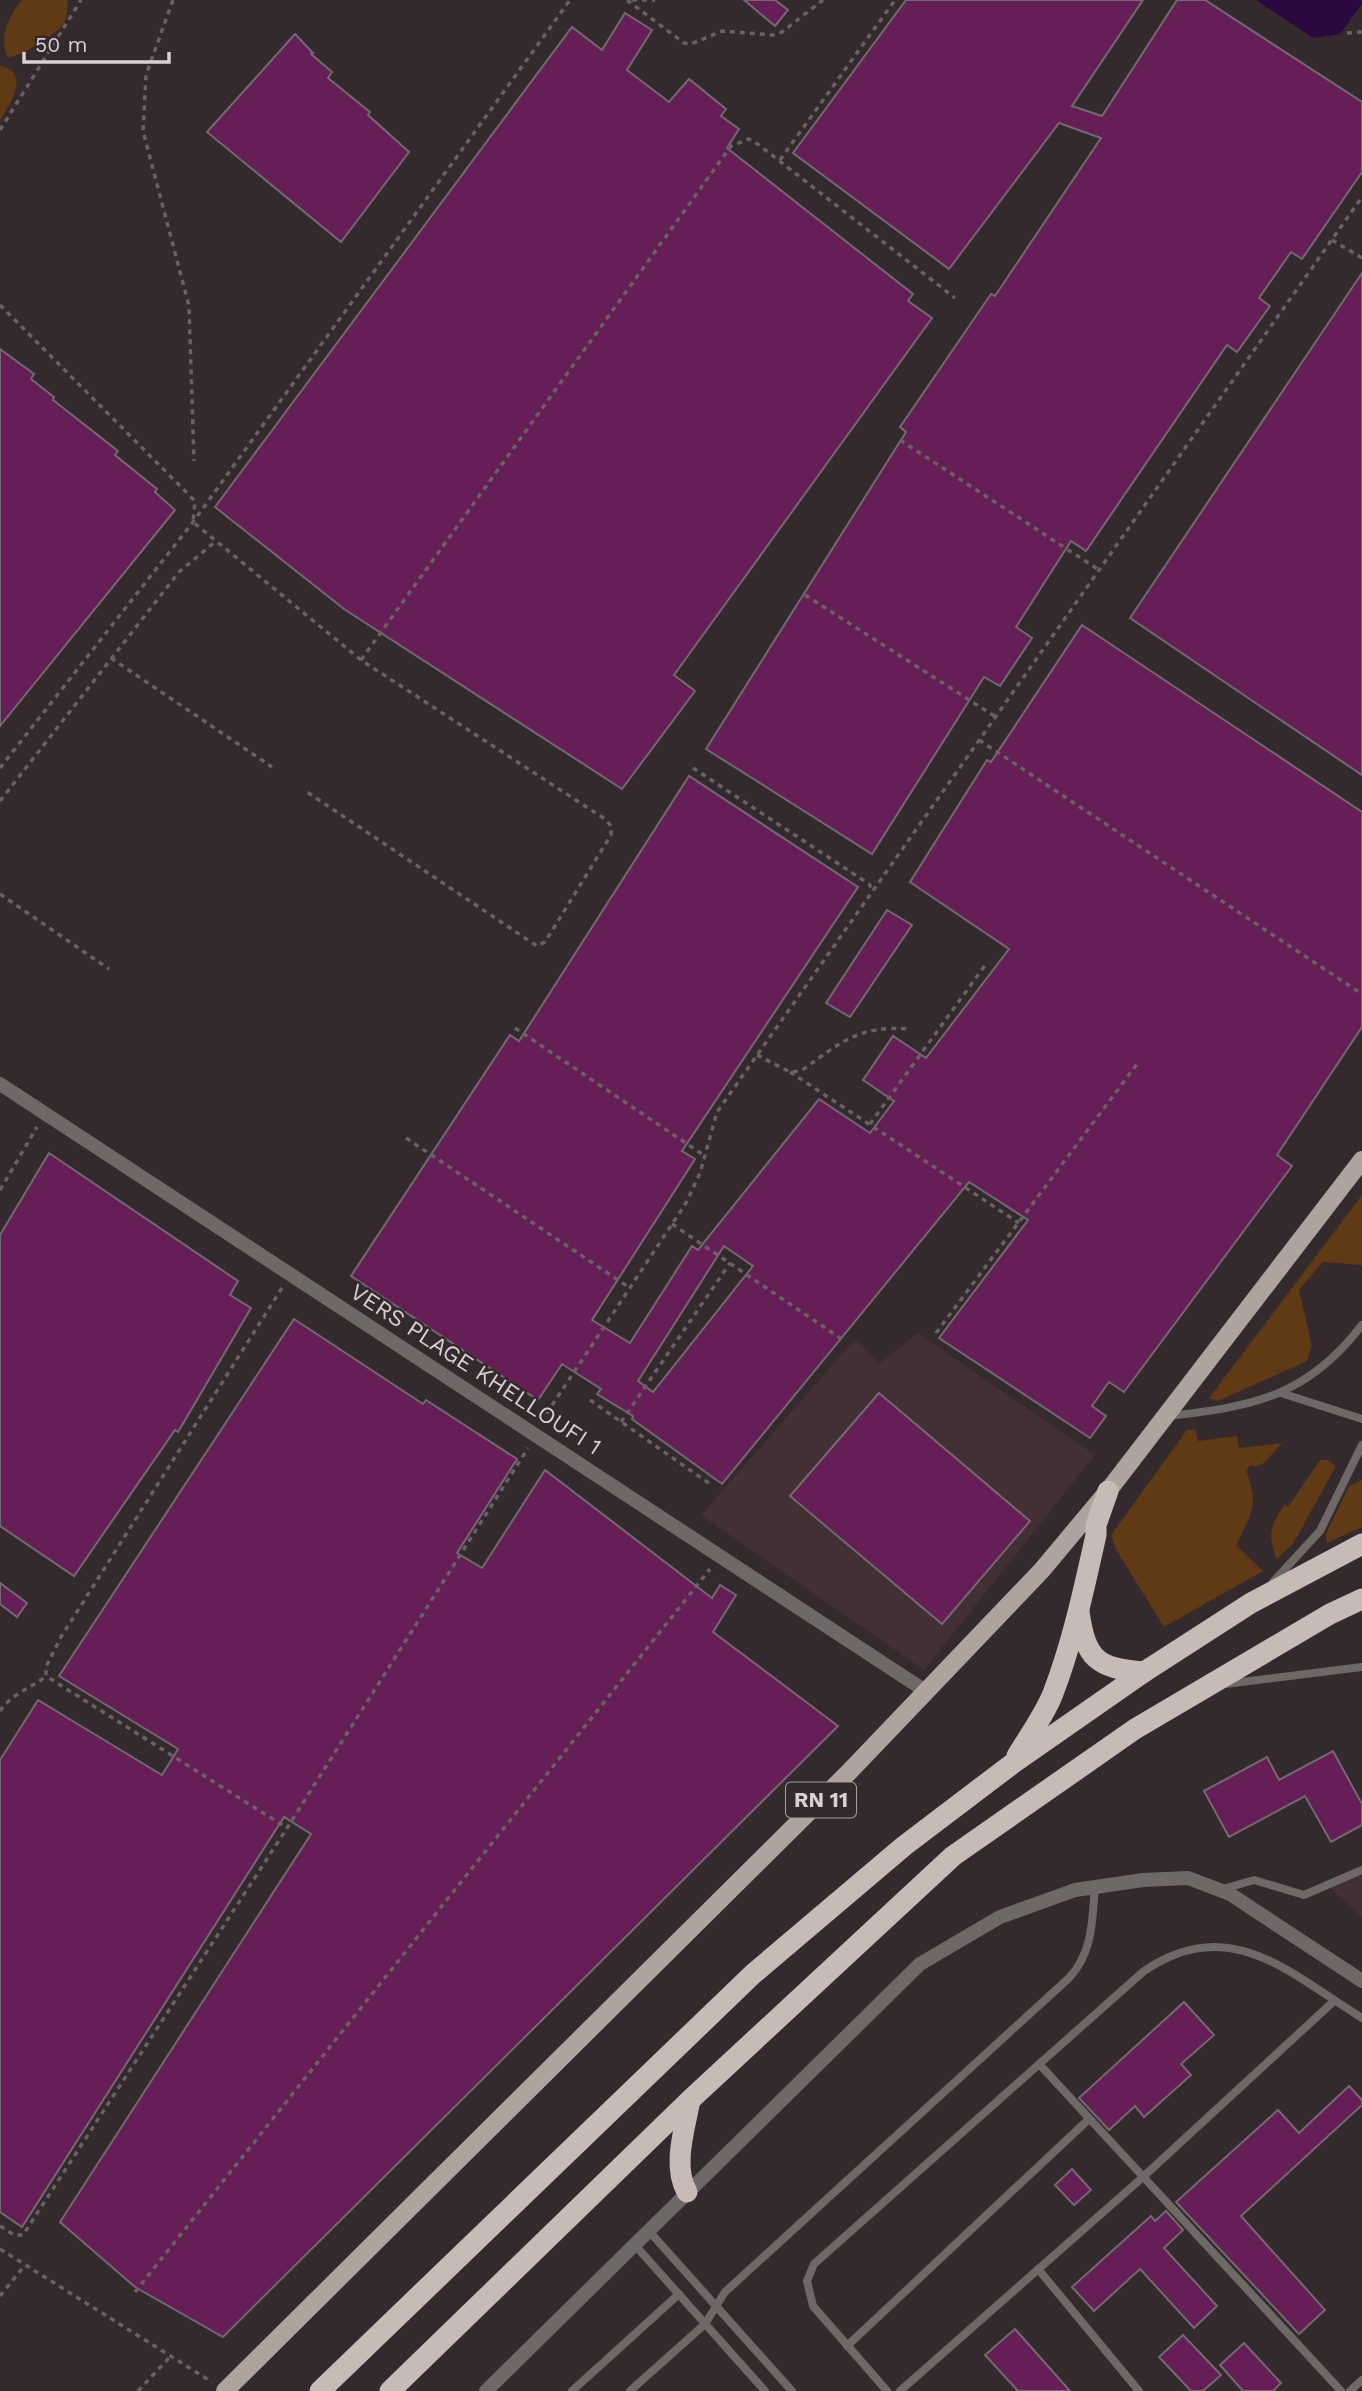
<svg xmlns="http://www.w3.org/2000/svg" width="1362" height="2391" font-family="'Work Sans',sans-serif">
	<rect width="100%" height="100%" fill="#34292c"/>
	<g fill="#423034">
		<path d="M 918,1333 L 1095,1455 L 924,1670 L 701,1515 L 855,1339 L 880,1363 Z"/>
		<path d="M 1362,1874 L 1362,1918 L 1329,1887 Z"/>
	</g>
	<g fill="#603915">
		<path d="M 22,0 L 68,0 C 67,8 68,16 64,23 C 57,34 20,58 7,57 C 0,34 7,19 22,0 Z"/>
		<path d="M 0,66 C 32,71 10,105 0,121 Z"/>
		<path d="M 1362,1195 L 1362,1265 L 1323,1262 L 1299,1290 L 1312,1346 L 1307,1361 L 1218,1401 L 1209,1398 Z"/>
		<path d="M 1195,1429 L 1198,1441 L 1237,1436 L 1239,1448 L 1282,1443 L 1264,1463 L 1255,1467 L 1250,1465 L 1246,1471 C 1260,1504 1251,1515 1236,1545 L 1263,1571 L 1164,1627 L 1115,1548 L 1111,1535 L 1187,1430 Z"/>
		<path d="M 1320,1460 L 1328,1460 L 1336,1466 L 1293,1544 L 1277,1559 C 1267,1534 1270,1526 1285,1504 L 1288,1507 Z"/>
		<path d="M 1362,1480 L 1362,1527 L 1327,1543 L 1326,1534 L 1349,1486 Z"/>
	</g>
	<path fill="#2b083f" d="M 1256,0 L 1362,0 L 1362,4 L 1340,34 L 1313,38 Z"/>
	<g fill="#661e57" stroke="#736970" stroke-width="2" fill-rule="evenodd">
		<path d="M 744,0 L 775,0 L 788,10 L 775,26 Z"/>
		<path d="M 906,0 L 1143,0 L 1072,106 L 1102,116 L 1177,0 L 1205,0 L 1362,102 L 1362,172 L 1302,259 L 1291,252 L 1259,298 L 1270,306 L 1237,352 L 1227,345 L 1086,551 L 1071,541 L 1016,627 L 1032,638 L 1000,686 L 984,677 L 872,854 L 706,749 L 906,432 L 900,427 L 991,294 L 995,296 L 1101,138 L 1059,123 L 949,269 L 793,153 Z"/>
		<path d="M 625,13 L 652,30 L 627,70 L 669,102 L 689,79 L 726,109 L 721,116 L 739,129 L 727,148 L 913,294 L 908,301 L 932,318 L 674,675 L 695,691 L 622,789 L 344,609 L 215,507 L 572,27 L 602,50 Z"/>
		<path d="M 295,34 L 313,53 L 311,54 L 332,72 L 328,78 L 370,112 L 368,115 L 409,152 L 341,242 L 207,132 Z"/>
		<path d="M 1362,273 L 1362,775 L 1130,618 Z"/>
		<path d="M 0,349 L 34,374 L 31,379 L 54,397 L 53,400 L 118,451 L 115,455 L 157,489 L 155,492 L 175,510 L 0,726 Z"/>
		<path d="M 1082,625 L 1362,812 L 1362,1027 L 1277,1155 L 1292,1166 L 1124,1392 L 1109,1382 L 1092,1406 L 1106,1416 L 1090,1438 L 939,1338 L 1028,1220 L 969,1182 L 722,1484 L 632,1419 L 633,1416 L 597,1394 L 601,1389 L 562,1364 L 538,1400 L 351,1276 L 510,1035 L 519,1041 L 689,776 L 858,887 L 682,1151 L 695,1159 L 592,1320 L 630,1343 L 692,1246 L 698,1250 L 819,1099 L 870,1133 L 894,1101 L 863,1080 L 893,1036 L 926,1058 L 1009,949 L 910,882 L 987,760 L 991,762 ZM 724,1246 L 753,1266 L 653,1392 L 638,1381 Z"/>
		<path d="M 887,910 L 912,925 L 850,1017 L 826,1003 Z"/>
		<path d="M 49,1153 L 238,1281 L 230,1295 L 251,1308 L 178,1432 L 175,1430 L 74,1576 L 0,1526 L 0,1235 Z"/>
		<path d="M 294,1319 L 423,1404 L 426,1400 L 517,1459 L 457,1553 L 482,1568 L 545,1470 L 712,1598 L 720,1585 L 736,1595 L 713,1632 L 838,1726 L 223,2337 L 135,2287 L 60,2222 L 311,1834 L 284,1817 L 22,2227 L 0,2212 L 0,1760 L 38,1700 L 162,1775 L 178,1749 L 59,1676 Z"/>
		<path d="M 879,1393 L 1030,1521 L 942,1624 L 790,1496 Z"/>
		<path d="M 0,1583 L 27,1603 L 17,1617 L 0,1604 Z"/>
		<path d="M 1333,1751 L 1362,1804 L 1362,1825 L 1331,1842 L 1305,1796 L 1229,1837 L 1204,1791 L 1267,1757 L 1279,1780 Z"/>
		<path d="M 1184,2002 L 1214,2035 L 1181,2064 L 1191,2075 L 1144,2117 L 1135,2106 L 1109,2130 L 1079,2098 Z"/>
		<path d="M 1349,2086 L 1362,2100 L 1362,2105 L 1241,2216 L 1325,2310 L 1299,2334 L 1176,2202 L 1278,2110 L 1299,2133 Z"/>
		<path d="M 1072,2169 L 1091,2190 L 1074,2205 L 1055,2185 Z"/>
		<path d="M 1166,2211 L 1183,2230 L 1164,2248 L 1217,2306 L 1194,2328 L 1140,2269 L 1094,2311 L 1072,2287 L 1151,2216 L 1155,2221 Z"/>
		<path d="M 1015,2329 L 1070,2391 L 1018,2391 L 985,2355 Z"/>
		<path d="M 1183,2335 L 1221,2375 L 1203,2391 L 1191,2391 L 1159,2357 Z"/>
		<path d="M 1244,2343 L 1281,2383 L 1273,2391 L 1243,2391 L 1220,2365 Z"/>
	</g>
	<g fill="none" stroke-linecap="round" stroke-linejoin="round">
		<g stroke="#6b6164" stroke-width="3.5" stroke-dasharray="5 5" stroke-linecap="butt">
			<path d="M 173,0 L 146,75 L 143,131 L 189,306 L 194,461"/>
			<path d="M 627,0 L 684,43 L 691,44 L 722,31 L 773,35 L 782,32 L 823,0"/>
			<path d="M 632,0 L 655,0"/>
			<path d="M 1347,33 L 1362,32"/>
			<path d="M 0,130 L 81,0"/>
			<path d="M 780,160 L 895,0"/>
			<path d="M 1332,240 L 1362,258"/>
			<path d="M 0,305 L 195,501 L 193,522 L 361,660 L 605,819 L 611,826 L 611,835 L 545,942 L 537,946 L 307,792"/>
			<path d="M 900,440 L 1099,570"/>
			<path d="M 805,595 L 996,717"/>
			<path d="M 111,658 L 272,767"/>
			<path d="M 361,660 L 731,146 L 749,139 L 759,145 L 955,298"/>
			<path d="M 979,740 L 1362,994"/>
			<path d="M 0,768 L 193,522 L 570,0"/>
			<path d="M 693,768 L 869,884 L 873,891"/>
			<path d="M 0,801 L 179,572 L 216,541"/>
			<path d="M 0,894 L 109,969"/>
			<path d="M 515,1028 L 705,1156"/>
			<path d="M 757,1055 L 790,1072 L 801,1071 C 840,1043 858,1025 909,1029"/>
			<path d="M 790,1072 L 1019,1223"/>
			<path d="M 870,1124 L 986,964"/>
			<path d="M 406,1138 L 630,1288"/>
			<path d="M 0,1190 L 37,1127"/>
			<path d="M 672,1224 L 843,1340"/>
			<path d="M 282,1288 L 61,1637 L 46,1667 L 46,1676 L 287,1828"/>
			<path d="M 936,1333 L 1137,1064"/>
			<path d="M 590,1400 L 710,1484"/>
			<path d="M 541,1422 L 686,1203 L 700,1173 L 717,1112 L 1362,197"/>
			<path d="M 621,1422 L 730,1263"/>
			<path d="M 0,1711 C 11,1694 30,1689 46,1676"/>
			<path d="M 0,2226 L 14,2235 L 23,2235 L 287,1828 L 528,1448"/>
			<path d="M 0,2249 L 212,2382"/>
			<path d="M 135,2292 L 710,1569"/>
			<path d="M 0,2296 L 25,2265"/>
			<path d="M 138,2391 L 171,2356"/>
		</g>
		<g stroke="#6e6867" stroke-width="8">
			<path d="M 1281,1393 L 1362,1419"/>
			<path d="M 1167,1416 C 1252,1407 1307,1397 1362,1325"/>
			<path d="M 1273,1582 L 1320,1531 L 1362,1445"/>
			<path d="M 1225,1684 L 1362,1667"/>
			<path d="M 1223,1889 L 1254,1880 L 1304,1895 L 1362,1870"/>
			<path d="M 1040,2065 L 1341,2391"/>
			<path d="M 648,2230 L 792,2391"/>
			<path d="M 634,2244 L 765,2391"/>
			<path d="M 1038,2269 L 1139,2391"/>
			<path d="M 847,2346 L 1089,2119"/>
			<path d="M 572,2391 L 679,2294"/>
			<path d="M 630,2391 L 705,2324 L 725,2292 L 1069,1978 C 1093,1952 1092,1921 1095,1887"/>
			<path d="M 887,2391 L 813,2306 L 807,2281 L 814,2264 L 1144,1971 C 1230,1913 1288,1972 1362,2018"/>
			<path d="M 900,2391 L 1143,2177 L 1334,2001"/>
			<path d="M 1350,2391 L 1362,2380"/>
		</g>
		<g stroke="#6e6867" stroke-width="14">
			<path d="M 0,1084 L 927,1692"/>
			<path d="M 486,2391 L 920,1964 L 1000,1917 L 1075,1890 L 1143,1880 L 1188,1878 L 1230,1894 L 1362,1981"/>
		</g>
		<path stroke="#afa3a0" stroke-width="18" d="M 225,2391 L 849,1772 L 1042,1570 L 1108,1491 L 1362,1160"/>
		<g stroke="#c8bab7" stroke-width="21">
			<path d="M 1079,1612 C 1086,1659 1096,1668 1144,1672"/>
			<path d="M 1017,1756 C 1029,1736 1043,1717 1052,1696 C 1072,1645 1084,1589 1096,1535 L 1096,1525 L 1108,1491"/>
			<path d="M 687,2192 C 672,2166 685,2128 690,2100"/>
			<path d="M 320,2391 L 753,1974 L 904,1846 L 1012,1764 L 1144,1672 L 1251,1603 L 1362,1544"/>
			<path d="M 390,2391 L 690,2100 L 953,1856 L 1135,1729 L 1330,1614 L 1362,1599"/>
		</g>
	</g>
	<g text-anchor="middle" stroke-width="5" stroke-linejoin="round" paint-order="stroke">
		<rect fill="#34292c" stroke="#a79ea0" stroke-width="2" x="786" y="1782.5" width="70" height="35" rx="5"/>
		<g font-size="21" font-weight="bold" fill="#d8d0d2">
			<text x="821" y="1807">RN 11</text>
		</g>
		<g font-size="23" fill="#d8d0d2" stroke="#34292c">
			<text transform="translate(476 1369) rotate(33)" y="8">VERS PLAGE KHELLOUFI 1</text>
		</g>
	</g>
	<path d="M24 52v10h145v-10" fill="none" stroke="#d8d0d2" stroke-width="3.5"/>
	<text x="35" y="52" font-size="21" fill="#d8d0d2" stroke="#34292c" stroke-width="5" paint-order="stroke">50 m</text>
</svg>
